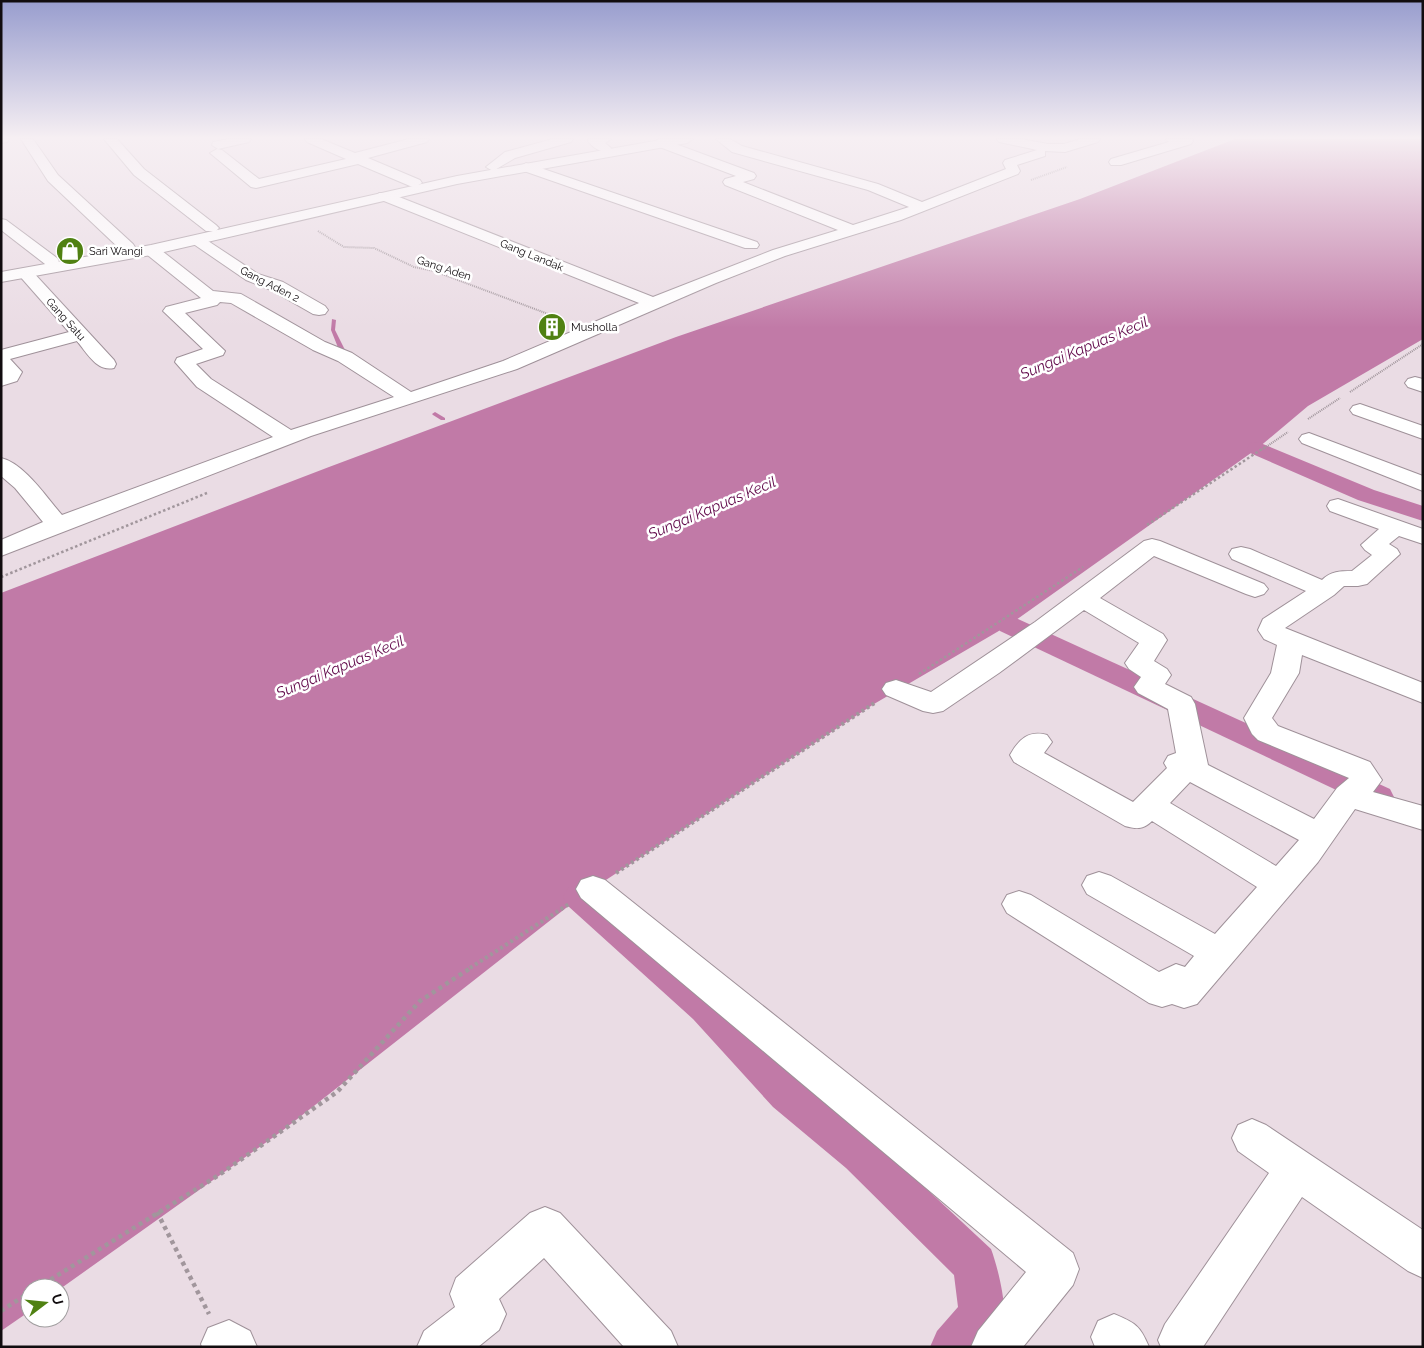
<svg xmlns="http://www.w3.org/2000/svg" width="1424" height="1348" font-family="Raleway,sans-serif">
	<rect width="100%" height="100%" fill="#eadce4"/>
	<path fill="#c17aa7" d="M 1235,139 L 1423,139 L 1423,339 L 1308,406 L 1258,448 L 1009,625 L 874,704 L 580,897 L 282,1131 L 60,1289 L 30,1288 L 30,1311 L 1,1331 L 1,593 L 329,467 L 676,337 L 1080,199 Z"/>
	<g fill="none" stroke-linecap="round" stroke-linejoin="round">
		<g fill="#c17aa7" fill-rule="evenodd">
			<path d="M 332,319 L 336,320 L 335,330 L 345,350 L 344,351 L 339,350 L 331,330 Z"/>
			<path d="M 435,412 L 445,418 L 445,420 L 441,420 L 433,415 L 432,414 Z"/>
		</g>
		<g fill="#c17aa7" fill-rule="evenodd">
			<path d="M 1258,442 L 1374,490 L 1423,506 L 1423,521 L 1358,500 L 1250,453 L 1247,448 L 1250,443 Z"/>
			<path d="M 1009,617 L 1018,619 L 1390,789 L 1394,797 L 1390,805 L 1379,808 L 1368,805 L 1000,631 L 996,625 L 1000,619 Z"/>
			<path d="M 580,884 L 592,888 L 719,997 L 801,1081 L 874,1140 L 991,1249 C 997,1265 1005,1297 1004,1314 C 1003,1327 991,1338 984,1347 L 930,1347 L 937,1331 L 958,1307 L 954,1275 L 846,1168 L 773,1107 L 693,1019 L 568,906 L 563,897 L 568,888 Z"/>
		</g>
		<defs>
			<g id="minor">
				<path d="M 1,139 L 9,139 L 7,142 L 1,143 Z"/>
				<path d="M 21,139 L 33,139 L 58,175 L 133,244 L 135,247 L 133,250 L 121,250 L 48,181 Z"/>
				<path d="M 104,139 L 117,139 L 144,169 L 216,225 L 219,228 L 216,231 L 206,231 L 134,175 Z"/>
				<path d="M 229,139 L 251,139 L 249,142 L 218,149 L 212,145 L 213,142 Z"/>
				<path d="M 305,139 L 321,139 L 355,153 L 409,139 L 429,139 L 427,142 L 368,158 L 420,180 L 422,183 L 415,187 L 410,186 L 358,164 L 256,188 L 251,187 L 210,153 L 217,149 L 222,150 L 259,179 L 346,159 L 307,142 Z"/>
				<path d="M 553,139 L 573,139 L 571,142 L 515,158 L 493,171 L 486,167 L 505,152 Z"/>
				<path d="M 589,139 L 611,139 L 605,143 L 611,148 L 610,151 C 601,153 593,148 588,141 Z"/>
				<path d="M 662,139 L 754,173 L 756,176 L 754,179 L 743,182 L 853,225 L 909,207 L 868,190 L 732,152 L 716,139 L 730,139 L 742,146 L 878,184 L 922,202 L 1006,169 L 1003,163 L 1005,160 L 1037,150 L 999,142 L 997,139 L 1021,139 L 1048,144 L 1064,144 L 1081,139 L 1100,139 L 1098,142 L 1065,152 L 1045,151 L 1045,156 L 1017,165 L 1020,171 L 1018,174 L 901,220 L 785,256 L 716,283 L 517,369 L 311,436 L 1,556 L 1,540 L 43,522 L 15,488 L 1,476 L 1,458 C 24,463 47,498 62,515 L 273,437 L 197,387 L 175,362 L 177,358 L 203,349 L 163,311 L 166,307 L 201,298 L 145,253 L 143,250 L 145,247 L 157,247 L 213,291 L 241,294 L 325,342 L 352,353 L 411,392 L 503,361 L 639,303 L 379,199 L 377,196 L 379,193 L 389,193 L 653,297 L 773,250 L 838,230 L 725,185 L 723,182 L 725,179 L 736,176 L 657,146 L 656,143 L 657,140 ZM 220,302 L 231,303 L 313,350 L 338,361 L 394,397 L 291,430 L 211,379 L 196,364 L 223,355 L 225,351 L 185,313 L 217,305 Z"/>
				<path d="M 1166,139 L 1192,139 L 1193,141 L 1191,144 L 1121,165 L 1111,165 L 1109,162 L 1111,159 L 1169,142 Z"/>
				<path d="M 526,163 L 757,242 L 759,245 L 757,248 L 745,248 L 521,170 L 519,167 Z"/>
				<path d="M 1,219 L 6,220 L 57,258 L 59,261 L 57,264 L 45,264 L 1,230 Z"/>
				<path d="M 197,235 L 202,237 L 258,274 L 283,282 L 325,306 L 328,310 L 325,314 L 319,315 L 313,314 L 271,290 L 246,280 L 192,243 L 189,240 L 192,237 Z"/>
				<path d="M 25,268 L 31,270 L 114,360 L 116,364 L 114,368 C 97,372 87,353 77,341 L 10,359 L 22,372 L 17,381 L 1,386 L 1,350 L 69,332 L 17,273 L 19,270 Z"/>
				<path d="M 1415,377 L 1423,379 L 1423,392 L 1408,387 L 1405,383 L 1408,379 Z"/>
				<path d="M 1360,404 L 1423,426 L 1423,439 L 1353,414 L 1350,410 L 1353,406 Z"/>
				<path d="M 1309,433 L 1423,476 L 1423,491 L 1302,443 L 1299,439 L 1302,435 Z"/>
				<path d="M 1338,499 L 1423,529 L 1423,544 L 1399,536 L 1389,544 L 1397,549 L 1400,554 L 1367,584 L 1358,586 L 1344,586 L 1334,595 L 1285,628 L 1423,683 L 1423,703 L 1302,655 L 1299,673 L 1272,718 L 1278,726 L 1370,762 L 1382,780 L 1373,792 L 1423,806 L 1423,830 L 1355,809 L 1318,862 L 1197,1004 L 1184,1008 L 1172,1004 L 1162,1007 L 1149,1003 L 1007,913 L 1002,904 L 1007,895 L 1019,891 L 1031,895 L 1159,972 L 1176,964 L 1185,967 L 1194,956 L 1087,894 L 1082,885 L 1087,876 L 1099,872 L 1111,876 L 1215,934 L 1257,887 L 1152,821 C 1143,830 1136,829 1125,826 L 1014,762 L 1010,755 C 1019,739 1029,730 1047,735 L 1052,742 L 1044,753 L 1133,802 L 1167,768 L 1164,763 L 1168,756 L 1176,753 L 1168,709 L 1138,693 L 1134,687 L 1141,677 L 1129,669 L 1125,663 L 1139,643 L 1084,610 L 999,673 L 943,711 L 933,713 L 923,711 L 886,695 L 882,689 L 886,683 L 896,680 L 931,692 L 1035,622 L 1144,541 L 1152,539 L 1160,541 L 1264,584 L 1268,589 L 1264,594 L 1255,597 L 1246,594 L 1154,556 L 1100,598 L 1163,634 L 1167,640 L 1154,661 L 1167,669 L 1171,675 L 1165,684 L 1191,697 L 1195,704 L 1208,765 L 1314,819 L 1337,788 L 1349,778 L 1258,740 L 1252,734 L 1244,718 L 1271,673 L 1277,645 L 1264,639 L 1258,630 L 1263,619 L 1306,591 L 1232,559 L 1229,554 L 1232,549 L 1241,547 L 1250,549 L 1322,580 C 1331,571 1340,571 1352,571 L 1372,555 L 1365,550 L 1361,545 L 1379,529 L 1330,511 L 1327,506 L 1330,501 ZM 1190,782 L 1299,840 L 1276,866 L 1170,803 Z"/>
				<path d="M 593,876 L 605,880 L 1073,1253 L 1079,1269 L 1073,1285 L 1023,1347 L 971,1347 L 978,1331 L 1026,1272 L 581,898 L 576,889 L 581,880 Z"/>
				<path d="M 1252,1119 L 1266,1125 L 1423,1230 L 1423,1278 L 1408,1271 L 1302,1197 L 1203,1347 L 1161,1347 L 1158,1340 L 1165,1324 L 1269,1173 L 1238,1151 L 1232,1138 L 1238,1125 Z"/>
				<path d="M 545,1207 L 560,1213 L 671,1331 L 678,1347 L 624,1347 L 544,1258 L 499,1299 L 506,1314 L 499,1330 L 478,1347 L 417,1347 L 424,1331 L 455,1307 L 450,1294 L 456,1278 L 530,1213 Z"/>
				<path d="M 1114,1314 C 1135,1323 1140,1325 1149,1347 L 1095,1347 L 1091,1337 L 1098,1321 Z"/>
				<path d="M 229,1320 L 250,1331 L 257,1347 L 202,1347 L 201,1344 L 208,1328 Z"/>
			</g>
			<path id="highway" d="M 666,139 L 693,139 L 687,143 L 457,184 L 151,255 L 1,282 L 1,272 L 151,245 L 457,176 Z"/>
		</defs>
		<use href="#minor" stroke="#9f9199" stroke-width="2"/>
		<use href="#highway" stroke="#9f9199" stroke-width="2"/>
		<g stroke="#a1969c" stroke-width="2" stroke-dasharray="1 1" stroke-linecap="butt">
			<path d="M 1031,180 L 1067,167"/>
			<path d="M 318,231 L 344,247 L 374,248 L 414,267 L 434,271 L 564,320"/>
			<path d="M 1350,392 L 1423,344"/>
			<path d="M 1308,419 L 1340,398"/>
			<path d="M 1263,449 L 1288,432"/>
		</g>
		<g stroke="#a1969c" stroke-width="2.5" stroke-dasharray="2.5 2.5" stroke-linecap="butt">
			<path d="M 1147,525 L 1265,447"/>
			<path d="M 1,577 L 207,493"/>
			<path d="M 919,674 L 1083,567"/>
		</g>
		<g stroke="#a1969c" stroke-width="4" stroke-dasharray="3 3" stroke-linecap="butt">
			<path d="M 616,873 L 876,702"/>
			<path d="M 470,968 L 569,904"/>
		</g>
		<g stroke="#a1969c" stroke-width="4.5" stroke-dasharray="4 4" stroke-linecap="butt">
			<path d="M 157,1212 L 209,1314"/>
			<path d="M 37,1288 L 219,1175 L 337,1092 L 420,1001 L 472,967"/>
			<path d="M 1,1311 L 30,1292"/>
		</g>
		<use href="#minor" fill="#fff" fill-rule="evenodd"/>
		<use href="#highway" fill="#fff" fill-rule="evenodd"/>
	</g>
	<linearGradient id="sky" x2="0" y2="1"><stop stop-color="#989dce"/><stop offset="0.42" stop-color="#f6eff3"/><stop offset="1" stop-color="#f6eff3" stop-opacity="0"/></linearGradient>
	<rect width="1424" height="328" fill="url(#sky)"/>
	<defs>
		<symbol id="shop-disc" viewBox="-11 -11 22 22"><circle r="9.5" fill="#508112" stroke="#fff"/><path d="M-5-2.5h2.3a2.7 3.5 0 0 1 5.4 0H5L5.5 6h-11ZM-1.5-2.5h3a1.5 2.3 0 0 0-3 0Z" fill="#fff"/></symbol>
		<symbol id="building-disc" viewBox="-11 -11 22 22"><circle r="9.5" fill="#508112" stroke="#fff"/><path d="M-4-6H4V6H1V3H-1V6H-4ZM-2.5-4.3h1.7v1.8h-1.7ZM.8-4.3h1.7v1.8H.8ZM-2.5-1h1.7V.8h-1.7ZM.8-1h1.7V.8H.8Z" fill="#fff"/></symbol>
	</defs>
	<g fill-rule="evenodd">
		<use href="#shop-disc" x="54" y="235" width="32" height="32"/>
		<use href="#building-disc" x="536" y="311" width="32" height="32"/>
	</g>
	<g text-anchor="middle" stroke-width="5" stroke-linejoin="round" paint-order="stroke">
		<g font-size="11" fill="#110c0f" stroke="#fff" text-anchor="start">
			<text x="89" y="255">Sari Wangi</text>
			<text x="571" y="331">Musholla</text>
		</g>
		<g font-size="11" fill="#110c0f" stroke="#fff">
			<text transform="translate(532 255) rotate(22)" y="4">Gang Landak</text>
			<text transform="translate(444 268) rotate(18)" y="4">Gang Aden</text>
			<text transform="translate(270 284) rotate(27)" y="4">Gang Aden 2</text>
			<text transform="translate(66 319) rotate(48)" y="4">Gang Satu</text>
		</g>
		<g font-size="15" font-style="italic" fill="#620a4b" stroke="#fff">
			<text transform="translate(1084 348) rotate(-23)" y="5">Sungai Kapuas Kecil</text>
			<text transform="translate(712 508) rotate(-23)" y="5">Sungai Kapuas Kecil</text>
			<text transform="translate(340 667) rotate(-23)" y="5">Sungai Kapuas Kecil</text>
		</g>
	</g>
	<rect width="1424" height="1348" fill="none" stroke="#110c0f" stroke-width="5"/>
	<g transform="translate(45 1303) rotate(74)"><circle r="24" fill="#ffffff" stroke="#a09e9f"/>
	<path d="M0-4L9 19L0 12L-9 19Z" fill="#508112"/>
	<text y="-8" font-size="14" font-weight="bold" text-anchor="middle" fill="#110c0f">U</text>
	</g>
</svg>
